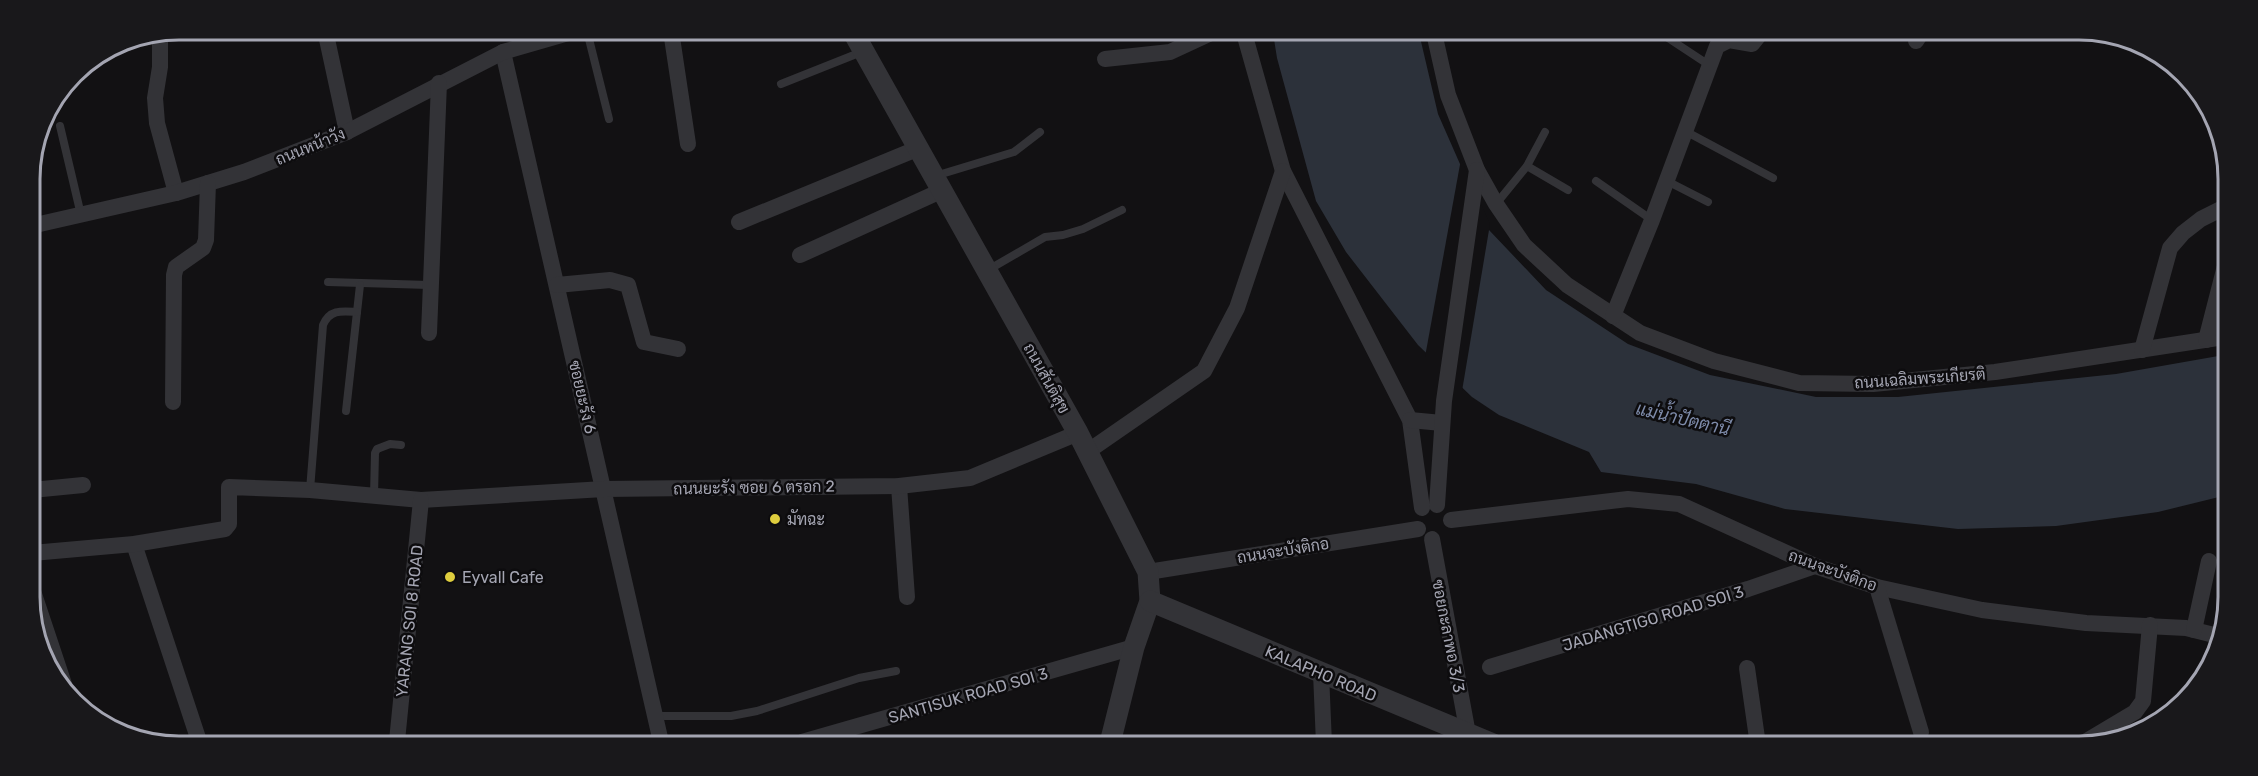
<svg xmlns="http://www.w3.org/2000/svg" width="2258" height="776" font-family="Rubik,Sarabun,sans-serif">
	<rect width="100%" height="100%" fill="#121113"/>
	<path fill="#2c313a" d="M 1273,33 L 1419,33 L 1438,114 L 1489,230 L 1546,290 L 1628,344 L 1710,375 L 1816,397 L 1898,397 L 2116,374 L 2224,355 L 2223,496 L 2158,512 L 2056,526 L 1958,529 L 1785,509 L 1696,484 L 1601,472 L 1589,452 L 1499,415 L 1472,397 L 1418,345 L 1346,252 L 1316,201 L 1277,58 Z"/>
	<path fill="#121113" d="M 1461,159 L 1490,224 L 1462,391 L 1425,357 Z"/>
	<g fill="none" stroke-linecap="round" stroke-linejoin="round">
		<g stroke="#333337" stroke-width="8">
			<path d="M 587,31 L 609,119"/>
			<path d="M 1662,34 L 1709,65"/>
			<path d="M 781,84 L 864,51"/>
			<path d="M 60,126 L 81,215"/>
			<path d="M 1685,131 L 1773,178"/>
			<path d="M 1527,166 L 1568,190"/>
			<path d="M 935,176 L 1014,152 L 1040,132"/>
			<path d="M 1596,181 L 1652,220"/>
			<path d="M 1667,181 L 1708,202"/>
			<path d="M 1496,204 L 1527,166 L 1545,132"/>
			<path d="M 988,270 L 1045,237 L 1063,235 L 1083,229 L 1122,210"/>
			<path d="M 328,282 L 429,285"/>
			<path d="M 346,411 L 360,285"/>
			<path d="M 310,490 L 323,325 C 330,309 342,311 357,312"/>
			<path d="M 374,496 L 375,453 L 377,449 L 390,444 L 401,445"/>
			<path d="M 655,716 L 731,716 L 757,711 L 859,678 L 896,671"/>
		</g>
		<g stroke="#333337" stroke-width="16">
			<path d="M 325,30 L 347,132"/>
			<path d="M 671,31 L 688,144"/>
			<path d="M 1244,33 L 1283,171 L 1410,420 L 1422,508"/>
			<path d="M 1434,33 L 1448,95 L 1477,170 L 1496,204 L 1524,245 L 1567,285 L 1640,333 L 1714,361 L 1799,383 L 1873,384 L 1995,372 L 2224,337"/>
			<path d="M 160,34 L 160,67 L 155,98 L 157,123 L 176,193"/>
			<path d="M 1916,41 L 1920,35"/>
			<path d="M 503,52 L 661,742"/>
			<path d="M 1105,59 L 1170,52 L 1211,33"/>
			<path d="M 739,222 L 919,148"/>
			<path d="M 31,226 L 176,193 L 244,172 L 347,132 L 503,52 L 575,31"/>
			<path d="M 800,255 L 943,190"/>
			<path d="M 557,285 L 610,280 L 628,285 L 644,342 L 678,349"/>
			<path d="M 1613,316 L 1652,220 L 1717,46 L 1729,40 L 1752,44 L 1760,34"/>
			<path d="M 429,333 L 439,83"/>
			<path d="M 2206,340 L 2225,266"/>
			<path d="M 2142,350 L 2170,248 L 2183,233 L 2201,219 L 2225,207"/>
			<path d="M 173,402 L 174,275 L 176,267 L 203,248 L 206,240 L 208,183"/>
			<path d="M 1410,420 L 1442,423"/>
			<path d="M 1087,452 L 1204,371 L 1237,308 L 1283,171"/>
			<path d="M 899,486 L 907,597"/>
			<path d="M 32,490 L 83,485"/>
			<path d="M 1437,505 L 1444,401 L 1477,170"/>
			<path d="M 1451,520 L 1628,499 L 1679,504 L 1815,566 L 1877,587 L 1982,610 L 2086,623 L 2186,628 L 2222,637"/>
			<path d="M 1432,539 L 1468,734"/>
			<path d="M 134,544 L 199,741"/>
			<path d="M 32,553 L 134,544 L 225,529 L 229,524 L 229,487 L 310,490 L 421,500 L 604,489 L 899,486 L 970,478 L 1078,433"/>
			<path d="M 1148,572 L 1418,529"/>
			<path d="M 1877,587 L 1921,732"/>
			<path d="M 33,591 L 68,696"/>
			<path d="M 2194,630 L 2209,561"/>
			<path d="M 1490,667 L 1748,589 L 1815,566"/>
			<path d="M 1747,668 L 1758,745"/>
			<path d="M 1321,673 L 1324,744"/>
			<path d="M 397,741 L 421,500"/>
			<path d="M 802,742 L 1134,647"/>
			<path d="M 2078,746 L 2135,712 L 2143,701 L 2150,625"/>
		</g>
		<g stroke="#333337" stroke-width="21">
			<path d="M 853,32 L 1078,433 L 1148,572 L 1150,601 L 1134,647 L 1110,743"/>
			<path d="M 1150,601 L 1493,744"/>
		</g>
	</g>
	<g fill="#decd3e" stroke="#0d0c0e" stroke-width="2">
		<circle cx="775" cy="519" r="6"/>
		<circle cx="450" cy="577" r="6"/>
	</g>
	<g text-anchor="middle" stroke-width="5" stroke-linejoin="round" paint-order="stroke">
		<g font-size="16" fill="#a4a5b2" stroke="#0d0c0e">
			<text transform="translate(310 146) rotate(-22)" y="6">ถนนหน้าวัง</text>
			<text transform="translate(1047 378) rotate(61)" y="6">ถนนสันติสุข</text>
			<text transform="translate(1920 378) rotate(-4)" y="6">ถนนเฉลิมพระเกียรติ</text>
			<text transform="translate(583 397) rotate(77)" y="6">ซอยยะรัง 6</text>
			<text transform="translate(754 487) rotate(-1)" y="6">ถนนยะรัง ซอย 6 ตรอก 2</text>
			<text transform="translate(1283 550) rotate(-9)" y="6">ถนนจะบังติกอ</text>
			<text transform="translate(1833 570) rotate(20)" y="6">ถนนจะบังติกอ</text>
			<text transform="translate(1653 618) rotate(-17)" y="6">JADANGTIGO ROAD SOI 3</text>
			<text transform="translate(409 621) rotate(-84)" y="6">YARANG SOI 8 ROAD</text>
			<text transform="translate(1449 636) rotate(79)" y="6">ซอยกะลาพอ 3/3</text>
			<text transform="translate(1321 673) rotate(23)" y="6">KALAPHO ROAD</text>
			<text transform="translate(968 695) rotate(-16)" y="6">SANTISUK ROAD SOI 3</text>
		</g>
		<g font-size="16" fill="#a4a5b2" stroke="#0d0c0e" text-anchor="start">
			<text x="787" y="525">มัทฉะ</text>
			<text x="462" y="583">Eyvall Cafe</text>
		</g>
		<g font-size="18" font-style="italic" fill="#7e8baa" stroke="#0d0c0e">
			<text transform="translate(1683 419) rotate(13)" y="6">แม่น้ำปัตตานี</text>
		</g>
	</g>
	<path d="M0 0H2258V776H0ZM179 40H2079A139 139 0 0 1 2218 179V597A139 139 0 0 1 2079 736H179A139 139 0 0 1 40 597V179A139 139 0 0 1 179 40Z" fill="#19181b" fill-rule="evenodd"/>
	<path fill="none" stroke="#a4a5b2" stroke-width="3" d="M179 40H2079A139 139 0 0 1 2218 179V597A139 139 0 0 1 2079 736H179A139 139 0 0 1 40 597V179A139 139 0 0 1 179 40Z"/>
</svg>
